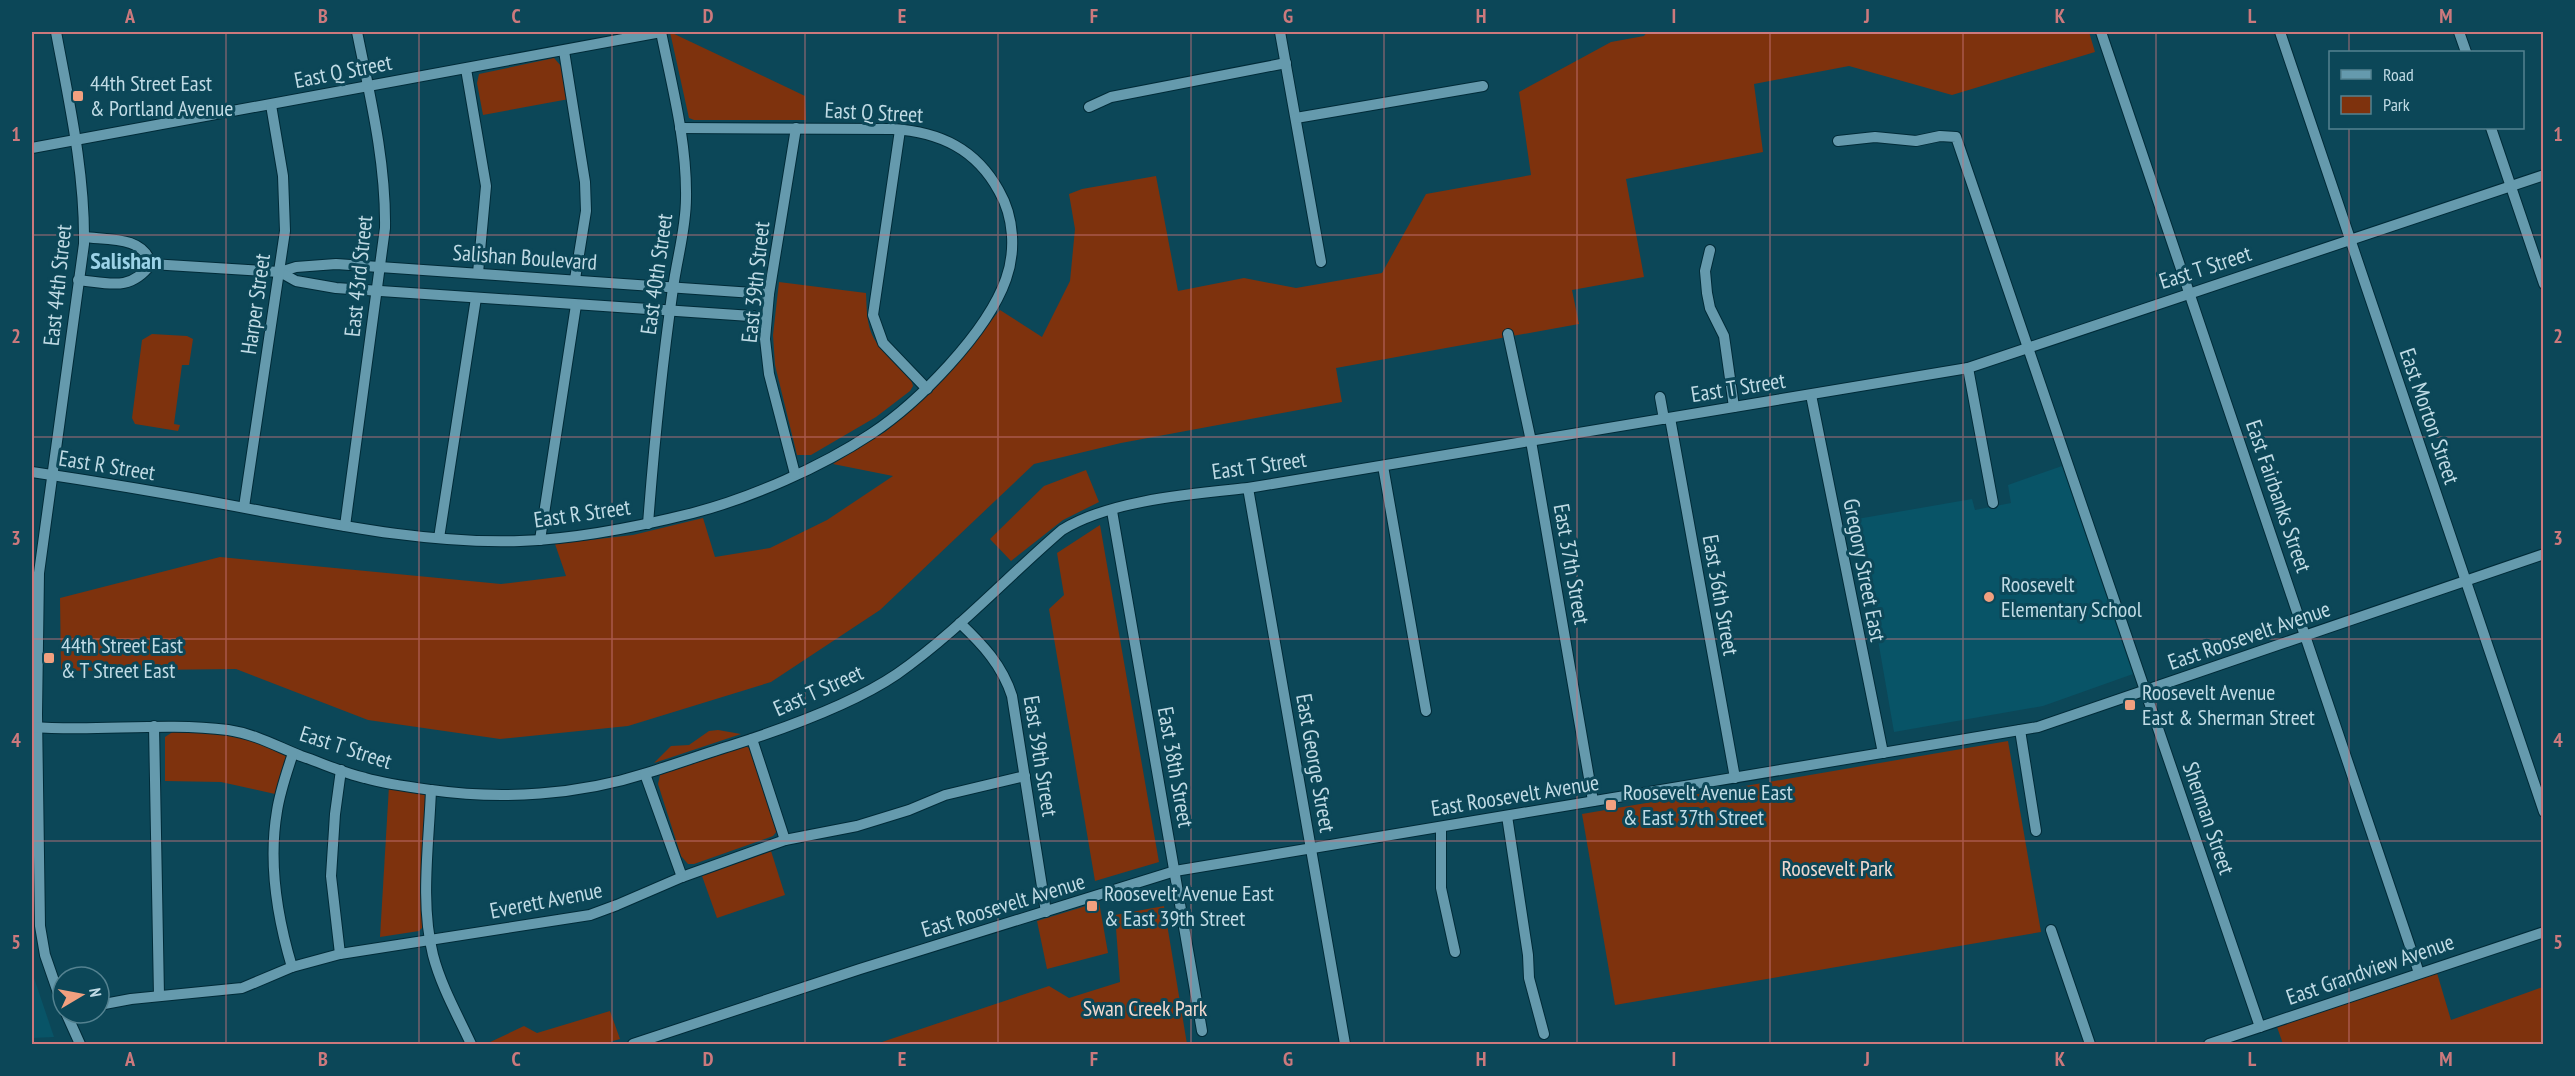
<svg xmlns="http://www.w3.org/2000/svg" width="2575" height="1076" font-family="'PT Sans Narrow',sans-serif">
	<rect width="100%" height="100%" fill="#0c4758"/>
	<g fill="#085467">
		<path d="M 2062,466 L 2133,674 L 2043,706 L 1894,732 L 1857,519 L 1972,499 L 1975,510 L 2011,503 L 2008,485 Z"/>
		<path d="M 32,972 L 54,1037 L 32,1038 Z"/>
	</g>
	<g fill="#7e320d">
		<path d="M 670,32 L 805,96 L 806,120 L 694,120 L 689,118 Z"/>
		<path d="M 1647,32 L 2089,32 L 2095,52 L 1952,95 L 1849,66 L 1754,84 L 1763,152 L 1626,179 L 1644,277 L 1572,290 L 1579,324 L 1336,368 L 1342,402 L 1121,443 L 1034,464 L 880,610 L 771,682 L 628,726 L 500,739 L 368,720 L 236,669 L 61,671 L 60,598 L 220,557 L 501,584 L 566,576 L 555,544 L 633,535 L 703,518 L 715,557 L 770,548 L 827,520 L 893,476 L 833,464 L 886,431 L 934,389 L 1000,310 L 1042,337 L 1070,281 L 1075,229 L 1069,194 L 1082,189 L 1156,176 L 1178,291 L 1244,278 L 1296,288 L 1382,273 L 1426,194 L 1531,175 L 1519,92 L 1611,42 L 1644,36 Z"/>
		<path d="M 554,58 L 561,66 L 569,99 L 483,115 L 477,83 L 479,74 Z"/>
		<path d="M 779,282 L 866,293 C 867,312 866,331 880,347 C 891,359 910,369 913,386 L 910,391 L 876,417 L 811,455 L 797,455 L 775,365 L 773,335 Z"/>
		<path d="M 152,334 L 187,336 L 193,339 L 189,365 L 182,365 L 174,424 L 180,425 L 178,431 L 135,424 L 132,418 L 142,340 Z"/>
		<path d="M 1086,470 L 1099,502 L 1063,520 L 1011,561 L 990,539 L 1044,486 Z"/>
		<path d="M 1100,525 L 1159,862 L 1095,881 L 1049,609 L 1064,595 L 1057,553 Z"/>
		<path d="M 718,730 L 741,734 L 654,763 L 671,746 L 689,745 L 709,731 Z"/>
		<path d="M 174,731 L 216,733 L 252,739 L 286,754 L 286,759 L 275,794 L 221,782 L 165,781 L 165,737 Z"/>
		<path d="M 2008,741 L 2041,932 L 1615,1005 L 1582,814 Z"/>
		<path d="M 744,746 L 750,748 L 777,831 L 773,836 L 694,864 L 688,864 L 681,856 L 658,784 L 660,775 Z"/>
		<path d="M 389,786 L 424,792 L 426,796 L 424,926 L 419,931 L 380,937 Z"/>
		<path d="M 771,851 L 785,895 L 717,918 L 702,876 Z"/>
		<path d="M 1099,902 L 1108,953 L 1047,969 L 1037,921 Z"/>
		<path d="M 1164,906 L 1187,1044 L 876,1044 L 1049,986 L 1069,998 L 1120,982 L 1115,915 Z"/>
		<path d="M 2437,973 L 2451,1020 L 2543,987 L 2543,1044 L 2283,1044 L 2277,1027 Z"/>
		<path d="M 610,1011 L 620,1039 L 603,1044 L 486,1044 L 524,1026 L 537,1033 Z"/>
	</g>
	<g fill="none" stroke-linecap="round" stroke-linejoin="round">
		<defs>
			<g id="minor">
				<path d="M 56,32 C 69,102 85,172 84,244 L 39,573 L 37,714 L 40,926 L 45,955 L 63,1007"/>
				<path d="M 1280,32 L 1321,262"/>
				<path d="M 2101,32 L 2419,973"/>
				<path d="M 2280,32 L 2544,812"/>
				<path d="M 2459,32 L 2466,52"/>
				<path d="M 564,51 L 585,182 L 586,211 L 575,279"/>
				<path d="M 466,69 L 486,186 L 478,273"/>
				<path d="M 1089,107 L 1111,97 L 1286,63"/>
				<path d="M 1296,118 L 1483,86"/>
				<path d="M 2491,128 L 2544,284"/>
				<path d="M 900,130 L 873,315 L 883,343 L 927,389"/>
				<path d="M 1838,141 L 1875,137 L 1916,141 L 1940,136 L 1956,137 L 2260,1027"/>
				<path d="M 32,148 L 661,32"/>
				<path d="M 84,237 C 108,240 143,236 151,264"/>
				<path d="M 1710,250 L 1705,271 L 1707,293 L 1710,308 L 1724,336 L 1734,407"/>
				<path d="M 151,264 L 280,272 L 296,267 L 336,264 L 769,294"/>
				<path d="M 280,272 L 296,281 L 336,288 L 766,317"/>
				<path d="M 78,280 C 109,283 130,292 151,264"/>
				<path d="M 1508,334 L 1531,441 L 1593,801"/>
				<path d="M 1968,368 L 1993,503"/>
				<path d="M 1811,395 L 1883,753"/>
				<path d="M 1660,397 L 1664,419"/>
				<path d="M 1670,418 L 1735,778"/>
				<path d="M 1383,466 L 1426,711"/>
				<path d="M 32,472 C 106,483 182,496 256,510 C 342,526 432,544 520,541 C 578,539 637,527 693,513 C 751,498 821,467 871,434 C 918,403 987,333 1006,279 C 1016,251 1014,217 999,191 C 976,149 940,132 893,129 L 680,128"/>
				<path d="M 795,474 L 769,374 L 765,339 L 769,294 L 796,128"/>
				<path d="M 1248,488 L 1345,1044"/>
				<path d="M 244,507 L 285,231 L 283,176 L 271,105"/>
				<path d="M 1112,511 L 1202,1031"/>
				<path d="M 648,524 C 654,445 662,366 673,288 C 677,258 686,229 686,198 C 687,142 672,86 661,32"/>
				<path d="M 345,526 L 385,228 C 386,162 370,96 357,32"/>
				<path d="M 439,538 L 476,298"/>
				<path d="M 540,540 L 576,305"/>
				<path d="M 960,623 C 983,645 1002,665 1012,696 L 1046,912"/>
				<path d="M 154,726 L 159,996"/>
				<path d="M 32,727 C 97,732 162,722 228,730 C 255,734 276,746 301,756 C 322,763 343,773 365,778 C 386,784 409,787 431,790 C 502,800 579,795 647,773 C 676,764 704,754 733,745 C 783,729 853,704 897,674 C 957,632 1007,577 1062,530 C 1110,500 1191,494 1248,488 L 1968,368 L 2544,175"/>
				<path d="M 2020,730 L 2036,831"/>
				<path d="M 752,739 L 785,840"/>
				<path d="M 645,774 L 682,877"/>
				<path d="M 431,790 C 429,844 420,903 433,955 C 441,986 458,1016 471,1044"/>
				<path d="M 1507,816 L 1528,955 L 1529,978 L 1544,1034"/>
				<path d="M 1441,827 L 1441,888 L 1455,952"/>
				<path d="M 2051,930 L 2090,1044"/>
				<path d="M 340,954 L 331,876 L 335,814 L 341,770"/>
				<path d="M 292,967 C 277,917 268,864 277,811 C 280,791 287,772 293,753"/>
				<path d="M 99,1005 L 131,999 L 242,988 L 292,967 L 340,954 L 590,915 L 617,905 L 682,877 L 785,840 L 857,826 L 909,810 L 945,795 L 1025,776"/>
				<path d="M 66,1013 L 80,1044"/>
				<path d="M 633,1044 L 860,969 L 1175,871 L 2038,727 L 2544,554"/>
				<path d="M 2209,1044 L 2544,932"/>
			</g>
		</defs>
		<use href="#minor" stroke="#002b38" stroke-width="12"/>
		<use href="#minor" stroke="#659aad" stroke-width="10"/>
	</g>
	<path fill="none" stroke="#cc797d" stroke-width="1.5" stroke-opacity="0.55" d="M 226,32 L 226,1044M 419,32 L 419,1044M 612,32 L 612,1044M 805,32 L 805,1044M 998,32 L 998,1044M 1191,32 L 1191,1044M 1384,32 L 1384,1044M 1577,32 L 1577,1044M 1770,32 L 1770,1044M 1963,32 L 1963,1044M 2156,32 L 2156,1044M 2349,32 L 2349,52M 2349,128 L 2349,1044M 32,235 L 2544,235M 32,437 L 2544,437M 32,639 L 2544,639M 32,841 L 2544,841"/>
	<g fill="#f2a07f" stroke="#0c4758" stroke-width="2">
		<rect x="72" y="90" width="12" height="12" rx="3"/>
		<circle cx="1989" cy="597" r="6"/>
		<rect x="43" y="652" width="12" height="12" rx="3"/>
		<rect x="2124" y="699" width="12" height="12" rx="3"/>
		<rect x="1605" y="799" width="12" height="12" rx="3"/>
		<rect x="1086" y="900" width="12" height="12" rx="3"/>
	</g>
	<g text-anchor="middle" stroke-width="6" stroke-linejoin="round" paint-order="stroke">
		<g font-size="22" fill="#c0dbe5" stroke="#0c4758">
			<text transform="translate(343 71) rotate(-11)" y="8">East Q Street</text>
			<text transform="translate(874 112) rotate(3)" y="8">East Q Street</text>
			<text transform="translate(525 257) rotate(4)" y="8">Salishan Boulevard</text>
			<text transform="translate(2205 267) rotate(-18)" y="8">East T Street</text>
			<text transform="translate(656 274) rotate(-82)" y="8">East 40th Street</text>
			<text transform="translate(358 276) rotate(-84)" y="8">East 43rd Street</text>
			<text transform="translate(755 282) rotate(-84)" y="8">East 39th Street</text>
			<text transform="translate(57 285) rotate(-84)" y="8">East 44th Street</text>
			<text transform="translate(255 304) rotate(-82)" y="8">Harper Street</text>
			<text transform="translate(1738 387) rotate(-9)" y="8">East T Street</text>
			<text transform="translate(2430 416) rotate(71)" y="8">East Morton Street</text>
			<text transform="translate(107 465) rotate(9)" y="8">East R Street</text>
			<text transform="translate(1259 465) rotate(-8)" y="8">East T Street</text>
			<text transform="translate(2279 496) rotate(71)" y="8">East Fairbanks Street</text>
			<text transform="translate(582 513) rotate(-8)" y="8">East R Street</text>
			<text transform="translate(1572 564) rotate(80)" y="8">East 37th Street</text>
			<text transform="translate(1865 570) rotate(79)" y="8">Gregory Street East</text>
			<text transform="translate(1721 595) rotate(80)" y="8">East 36th Street</text>
			<text transform="translate(2249 635) rotate(-19)" y="8">East Roosevelt Avenue</text>
			<text transform="translate(818 690) rotate(-24)" y="8">East T Street</text>
			<text transform="translate(346 747) rotate(18)" y="8">East T Street</text>
			<text transform="translate(1041 756) rotate(81)" y="8">East 39th Street</text>
			<text transform="translate(1316 763) rotate(80)" y="8">East George Street</text>
			<text transform="translate(1176 767) rotate(80)" y="8">East 38th Street</text>
			<text transform="translate(1515 795) rotate(-9)" y="8">East Roosevelt Avenue</text>
			<text transform="translate(2209 818) rotate(71)" y="8">Sherman Street</text>
			<text transform="translate(546 900) rotate(-11)" y="8">Everett Avenue</text>
			<text transform="translate(1003 905) rotate(-17)" y="8">East Roosevelt Avenue</text>
			<text transform="translate(2370 969) rotate(-19)" y="8">East Grandview Avenue</text>
		</g>
		<g font-size="22" fill="#c0dbe5" stroke="#0c4758" text-anchor="start">
			<text x="90" y="91">44th Street East<tspan x="90" dy="25">&amp; Portland Avenue</tspan></text>
			<text x="2001" y="592">Roosevelt<tspan x="2001" dy="25">Elementary School</tspan></text>
			<text x="61" y="653">44th Street East<tspan x="61" dy="25">&amp; T Street East</tspan></text>
			<text x="2142" y="700">Roosevelt Avenue<tspan x="2142" dy="25">East &amp; Sherman Street</tspan></text>
			<text x="1623" y="800">Roosevelt Avenue East<tspan x="1623" dy="25">&amp; East 37th Street</tspan></text>
			<text x="1104" y="901">Roosevelt Avenue East<tspan x="1104" dy="25">&amp; East 39th Street</tspan></text>
		</g>
		<g font-size="22" fill="#f1d8ce" stroke="#0c4758">
			<text x="1837" y="876">Roosevelt Park</text>
			<text x="1145" y="1016">Swan Creek Park</text>
		</g>
		<g font-size="24" font-weight="bold" fill="#9bd2e7" stroke="#0c4758">
			<text x="126" y="269">Salishan</text>
		</g>
	</g>
	<rect width="2575" height="1076" fill="none" stroke="#0c4758" stroke-width="66"/>
	<rect x="2329" y="51" width="195" height="78" fill="#0c4758" stroke="#548290" stroke-width="1.5"/>
	<rect x="2341" y="70" width="30" height="9" fill="#659aad" stroke="#548290" stroke-width="1.5"/>
	<text x="2383" y="81" font-size="18" fill="#c0dbe5">Road</text>
	<rect x="2341" y="96" width="30" height="18" fill="#7e320d" stroke="#548290" stroke-width="1.5"/>
	<text x="2383" y="111" font-size="18" fill="#c0dbe5">Park</text>
	<g transform="translate(81 995) rotate(80)"><circle r="28" fill="#0c4758" stroke="#548290" stroke-width="1.5"/>
	<path d="M0-4.5L10 22L0 15L-10 22Z" fill="#f2a07f"/>
	<text y="-9" font-size="16" font-weight="bold" text-anchor="middle" fill="#c0dbe5">N</text>
	</g>
	<rect x="33" y="33" width="2509" height="1010" fill="none" stroke="#cc797d" stroke-width="2"/>
	<g font-size="20" text-anchor="middle" font-weight="bold" fill="#cc797d">
		<text x="130" y="23">A</text>
		<text x="323" y="23">B</text>
		<text x="516" y="23">C</text>
		<text x="708" y="23">D</text>
		<text x="902" y="23">E</text>
		<text x="1094" y="23">F</text>
		<text x="1288" y="23">G</text>
		<text x="1481" y="23">H</text>
		<text x="1674" y="23">I</text>
		<text x="1867" y="23">J</text>
		<text x="2060" y="23">K</text>
		<text x="2252" y="23">L</text>
		<text x="2446" y="23">M</text>
		<text x="16" y="141">1</text>
		<text x="2558" y="141">1</text>
		<text x="16" y="343">2</text>
		<text x="2558" y="343">2</text>
		<text x="16" y="545">3</text>
		<text x="2558" y="545">3</text>
		<text x="16" y="747">4</text>
		<text x="2558" y="747">4</text>
		<text x="16" y="949">5</text>
		<text x="2558" y="949">5</text>
		<text x="130" y="1066">A</text>
		<text x="323" y="1066">B</text>
		<text x="516" y="1066">C</text>
		<text x="708" y="1066">D</text>
		<text x="902" y="1066">E</text>
		<text x="1094" y="1066">F</text>
		<text x="1288" y="1066">G</text>
		<text x="1481" y="1066">H</text>
		<text x="1674" y="1066">I</text>
		<text x="1867" y="1066">J</text>
		<text x="2060" y="1066">K</text>
		<text x="2252" y="1066">L</text>
		<text x="2446" y="1066">M</text>
	</g>
</svg>
